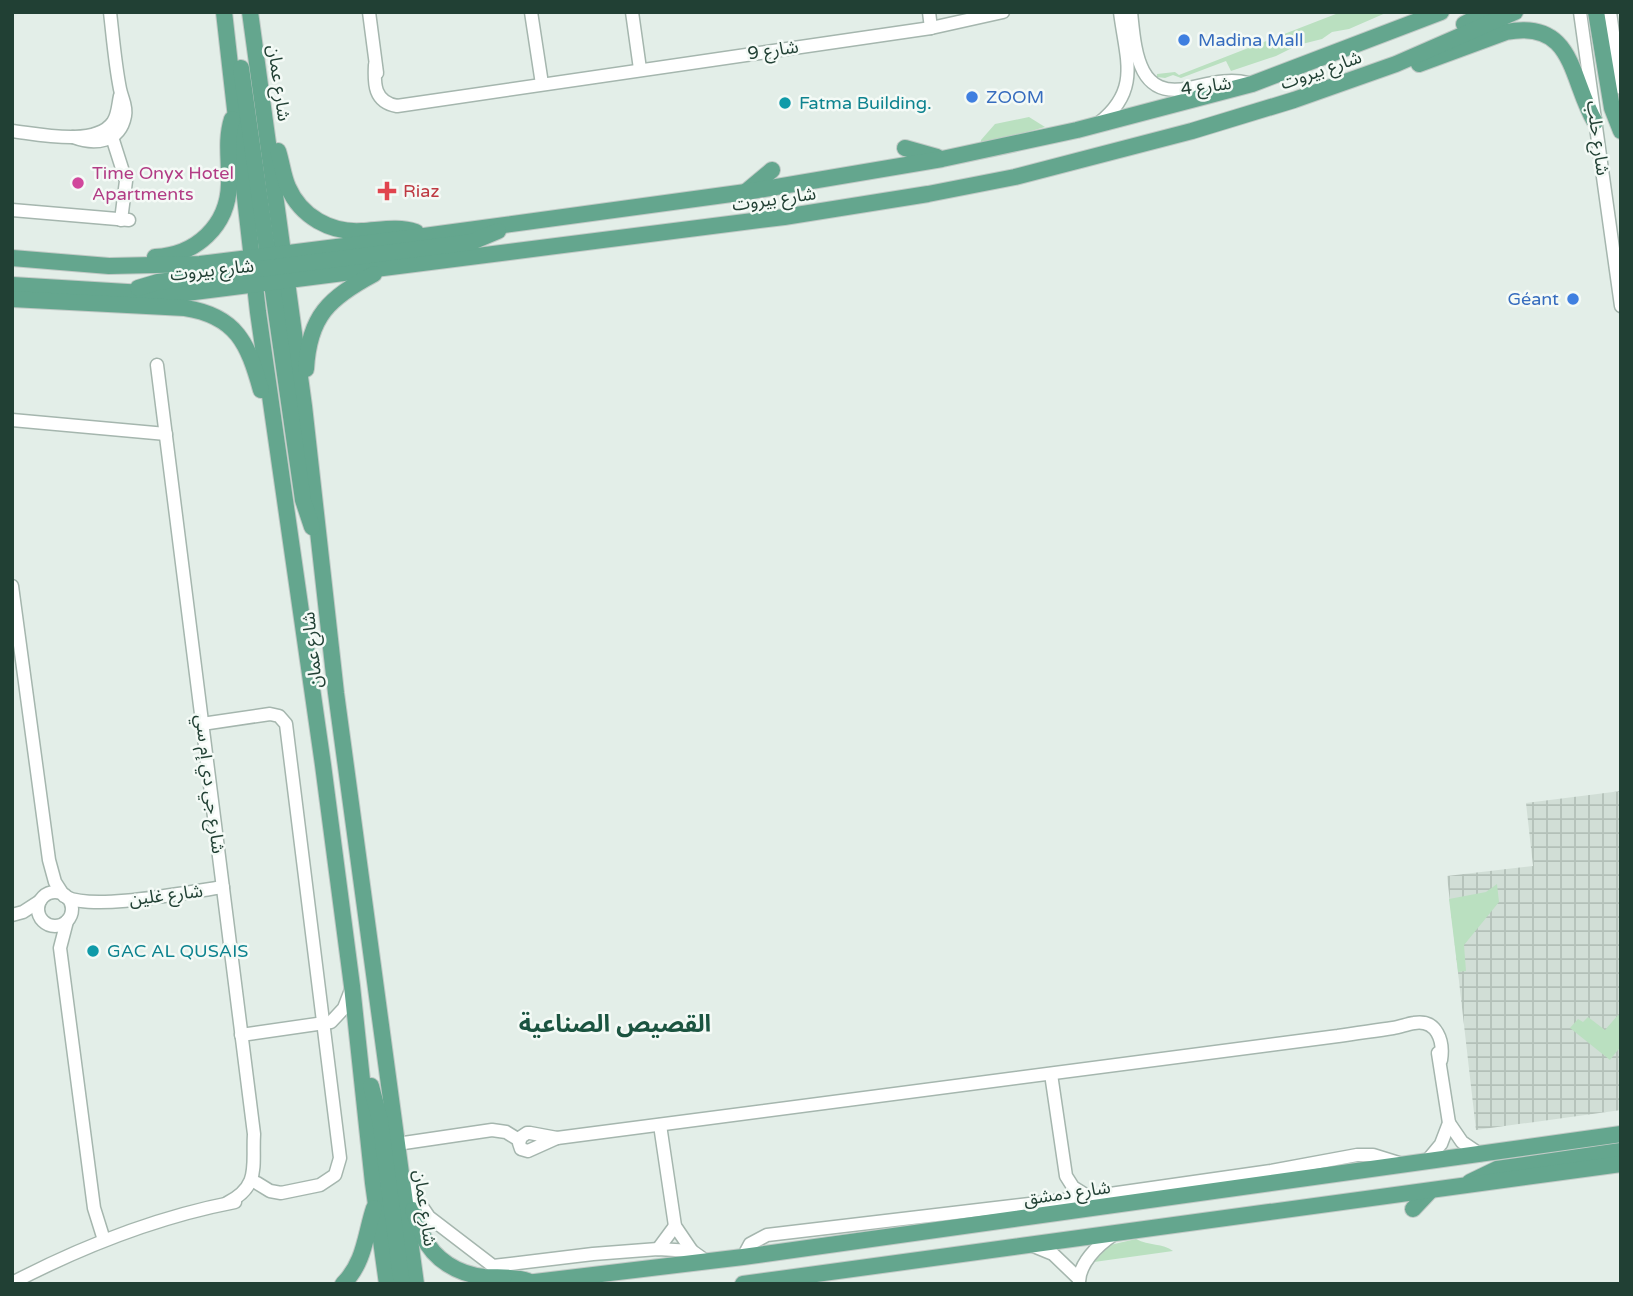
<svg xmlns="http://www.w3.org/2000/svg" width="1633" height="1296" font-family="'Varela Round','Noto Sans Arabic',sans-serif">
	<defs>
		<pattern id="industrial-grid" width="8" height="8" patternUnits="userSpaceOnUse" patternTransform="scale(1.75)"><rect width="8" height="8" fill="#d1ded6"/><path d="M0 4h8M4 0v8" fill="none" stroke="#b3c0b8"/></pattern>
	</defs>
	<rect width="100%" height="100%" fill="#e3eee8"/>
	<path fill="url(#industrial-grid)" d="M 1621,791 L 1621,1110 L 1476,1130 L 1447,876 L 1533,866 L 1526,803 Z"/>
	<g fill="#bae0c0">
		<path d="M 1341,12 L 1388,12 L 1349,29 L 1332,32 L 1322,39 L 1298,45 L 1276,56 L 1231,71 L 1226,61 L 1181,78 L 1173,75 L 1165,78 L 1157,77 L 1157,74 L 1175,72 L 1179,75 Z"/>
		<path d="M 1029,117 L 1045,127 L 981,145 L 981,140 L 995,124 Z"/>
		<path d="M 1497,884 L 1499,902 L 1464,945 L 1466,971 L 1458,972 L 1449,899 L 1486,892 Z"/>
		<path d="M 1618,1015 L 1621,1017 L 1621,1046 L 1610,1060 L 1570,1028 L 1578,1019 L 1583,1022 L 1588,1017 L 1605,1030 Z"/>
		<path d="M 1136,1239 C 1149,1246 1163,1243 1173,1251 L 1094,1262 L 1110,1245 Z"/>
	</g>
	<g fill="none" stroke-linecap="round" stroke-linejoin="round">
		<defs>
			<g id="minor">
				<path d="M 369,12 L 377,73"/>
				<path d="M 531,12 L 542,84"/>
				<path d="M 632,12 L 640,69"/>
				<path d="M 929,12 L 931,28"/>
				<path d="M 1131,12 C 1135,49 1137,100 1189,88 C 1209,84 1228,78 1248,83"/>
				<path d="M 1580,12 L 1621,306"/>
				<path d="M 1610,12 L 1621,88"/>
				<path d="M 375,65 C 374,84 374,102 397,106 L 931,28 L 1003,12"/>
				<path d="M 1099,123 C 1141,90 1126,59 1120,12"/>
				<path d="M 12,131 C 38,134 96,147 113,122 C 118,115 118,105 120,96"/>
				<path d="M 73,137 C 94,145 120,143 125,116 C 127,106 122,99 120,89 C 115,64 113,38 110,12"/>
				<path d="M 112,137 L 126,181 L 121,220"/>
				<path d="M 12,210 L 129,220"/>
				<path d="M 157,365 L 254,1134 C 252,1165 261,1186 227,1203"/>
				<path d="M 12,420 L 166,434"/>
				<path d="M 12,586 L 49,860 L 55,882 L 64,896"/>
				<path d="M 202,724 L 270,714 L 279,716 L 286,724 L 340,1158 L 335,1175 L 320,1185 L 281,1193 L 270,1191 L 257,1183"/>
				<circle cx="55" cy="909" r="17"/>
				<path d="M 66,897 C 95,911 187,892 223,887"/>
				<path d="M 12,915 L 23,912 L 40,901"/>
				<path d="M 67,921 L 60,948 L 94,1208 L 104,1240"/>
				<path d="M 241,1035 L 331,1022 L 344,1008 L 351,990"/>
				<path d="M 1051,1074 L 1066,1176 L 1073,1187 L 1089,1197"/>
				<path d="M 1449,1123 L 1462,1142 L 1481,1155"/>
				<path d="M 660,1125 L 675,1226 L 692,1251"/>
				<path d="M 527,1133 L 530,1133 L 557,1138 L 528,1151 L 521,1149 L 519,1143 L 521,1137 Z"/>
				<path d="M 557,1138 L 1338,1036 C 1356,1033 1374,1031 1393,1028 C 1400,1027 1407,1024 1414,1023 C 1437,1019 1444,1041 1441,1060"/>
				<path d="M 397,1144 L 492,1130 L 506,1132 L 519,1140"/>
				<path d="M 1426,1162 L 1441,1144 L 1449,1123 L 1438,1053"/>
				<path d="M 404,1180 L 429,1217 L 493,1266 L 593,1254 L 658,1249 L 692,1251 L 706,1261"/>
				<path d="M 1031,1245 L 1053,1254 L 1078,1278"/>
				<path d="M 658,1249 L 675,1226"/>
				<path d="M 743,1257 L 750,1244 L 767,1235 L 1089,1197 L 1271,1171 L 1357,1155 L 1373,1155 L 1402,1164"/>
				<path d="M 12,1283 C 83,1246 157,1217 235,1202"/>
				<path d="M 1079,1284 C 1078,1264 1098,1245 1113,1235"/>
			</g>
			<g id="major">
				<path d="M 224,12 L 258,312 L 323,765 L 352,986 L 373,1183 L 387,1284"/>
				<path d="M 250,12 L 304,406 L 336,693 L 416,1284"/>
				<path d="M 1596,12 L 1612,108 L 1621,131"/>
				<path d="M 1464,24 L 1487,12"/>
				<path d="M 1419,64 L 1506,32 C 1575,19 1570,80 1595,122"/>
				<path d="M 241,68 L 303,500 L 312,527"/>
				<path d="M 905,148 L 937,157"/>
				<path d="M 278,151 C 282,163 283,176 288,187 C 301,217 331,233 362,231 C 381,230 398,226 416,232"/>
				<path d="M 747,191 L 772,170"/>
				<path d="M 155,257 C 196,255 228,226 229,184 C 230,162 225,141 232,119"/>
				<path d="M 12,258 L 109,266 L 200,264 L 424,236 L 746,192 L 942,159 L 1077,130 L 1252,84 L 1441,12"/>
				<path d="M 12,285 L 160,294 L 186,293 L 784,217 L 928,194 L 1015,177 L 1192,131 L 1294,100 L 1396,64 L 1515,12"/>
				<path d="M 138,288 L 158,282 L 472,242 L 498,231"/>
				<path d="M 12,299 L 185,308 C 237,316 248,344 261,390"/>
				<path d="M 306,369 C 309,316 329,298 374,274"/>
				<path d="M 371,1086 L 380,1120 L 402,1284"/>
				<path d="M 1470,1182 L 1497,1169 L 1621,1151"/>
				<path d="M 1413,1209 L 1430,1191"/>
				<path d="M 413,1210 C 417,1218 419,1227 423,1236 C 434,1260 458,1274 484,1277 C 499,1278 513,1276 528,1281"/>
				<path d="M 343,1284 C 365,1262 365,1235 374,1208"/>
				<path d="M 518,1284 L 743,1257 L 1621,1134"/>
				<path d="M 743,1284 L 1621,1164"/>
			</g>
		</defs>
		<use href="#minor" stroke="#a5b6ae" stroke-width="15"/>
		<use href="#major" stroke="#c1cac6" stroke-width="18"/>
		<use href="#minor" stroke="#fff" stroke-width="12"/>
		<use href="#major" stroke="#64a68e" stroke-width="16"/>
	</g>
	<g fill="#3f7fe0" stroke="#f4faf6" stroke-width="2.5">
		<circle cx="1184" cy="40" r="7"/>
		<circle cx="972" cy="97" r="7"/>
		<circle cx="1573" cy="299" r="7"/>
	</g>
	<g fill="#0f9aa8" stroke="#f4faf6" stroke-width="2.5">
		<circle cx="785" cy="103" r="7"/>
		<circle cx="93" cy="951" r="7"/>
	</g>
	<circle fill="#d1479c" stroke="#f4faf6" stroke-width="2.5" cx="78" cy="183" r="7"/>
	<path fill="#e0444e" stroke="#f4faf6" stroke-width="2.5" d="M383.5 180.5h7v7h7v7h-7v7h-7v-7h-7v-7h7z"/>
	<g text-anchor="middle" stroke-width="5" stroke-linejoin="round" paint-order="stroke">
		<g font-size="18" fill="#366cbe" stroke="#f4faf6" text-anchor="start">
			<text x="1198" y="46">Madina Mall</text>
			<text x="986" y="103">ZOOM</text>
			<text x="1559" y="305" text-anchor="end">Géant</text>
		</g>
		<g font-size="18" fill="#214034" stroke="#f4faf6">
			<text transform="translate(773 50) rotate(-8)" y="6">شارع 9</text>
			<text transform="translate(1321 70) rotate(-19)" y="6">شارع بيروت</text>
			<text transform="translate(279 83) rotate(82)" y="6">شارع عمان</text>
			<text transform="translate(1206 86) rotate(-7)" y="6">شارع 4</text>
			<text transform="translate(1598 138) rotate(82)" y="6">شارع حلب</text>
			<text transform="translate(774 199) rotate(-8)" y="6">شارع بيروت</text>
			<text transform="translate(212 270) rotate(-6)" y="6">شارع بيروت</text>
			<text transform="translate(312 650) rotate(-96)" y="6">شارع عمان</text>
			<text transform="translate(210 784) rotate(83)" y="6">شارع جي دي إم سي</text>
			<text transform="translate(166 895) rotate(-7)" y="6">شارع غلين</text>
			<text transform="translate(1067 1193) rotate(-8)" y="6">شارع دمشق</text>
			<text transform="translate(425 1208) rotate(82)" y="6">شارع عمان</text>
		</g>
		<g font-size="18" fill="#0d838f" stroke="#f4faf6" text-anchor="start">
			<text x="799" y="109">Fatma Building.</text>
			<text x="107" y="957">GAC AL QUSAIS</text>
		</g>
		<g font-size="18" fill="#b23c85" stroke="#f4faf6" text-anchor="start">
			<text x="92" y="179">Time Onyx Hotel<tspan x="92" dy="21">Apartments</tspan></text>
		</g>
		<g font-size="18" fill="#be3a42" stroke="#f4faf6" text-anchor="start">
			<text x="403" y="197">Riaz</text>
		</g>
		<g font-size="24" font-weight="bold" fill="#1b5440" stroke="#f4faf6">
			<text x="615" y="1032">القصيص الصناعية</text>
		</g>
	</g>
	<rect width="1633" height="1296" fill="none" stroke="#214034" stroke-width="28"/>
</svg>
